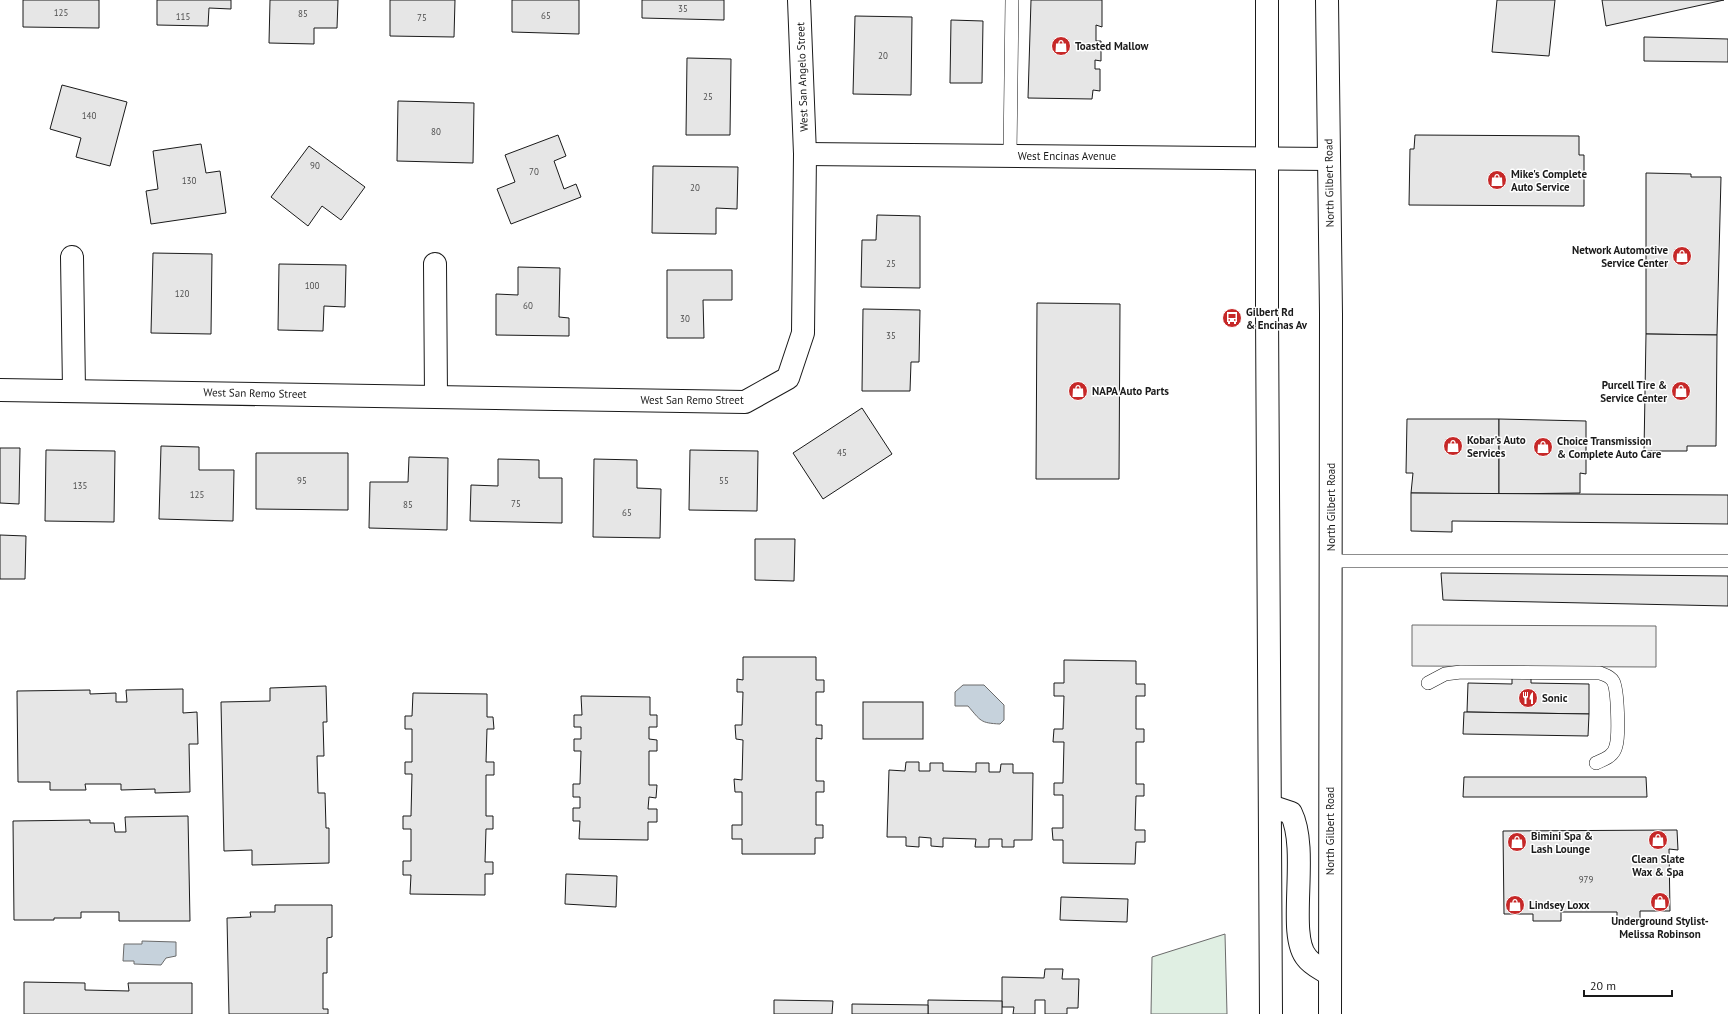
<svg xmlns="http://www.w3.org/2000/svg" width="1728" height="1014" font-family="'PT Sans',sans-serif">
	<rect width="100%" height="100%" fill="#fff"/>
	<path fill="#e0efe3" stroke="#6a6a6a" d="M 1225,934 L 1227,1014 L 1151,1014 L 1152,957 Z"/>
	<path fill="#ededed" stroke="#6a6a6a" d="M 1412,625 L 1656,626 L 1656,667 L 1412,666 Z"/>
	<g fill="#c6d2dc" stroke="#6a6a6a">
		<path d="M 963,685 L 984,685 L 1004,705 L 1004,720 L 1000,724 C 980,723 981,721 968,706 L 955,706 L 955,692 Z"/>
		<path d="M 142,941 L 176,942 L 176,956 L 166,958 L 161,965 L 134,964 L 134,961 L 123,961 L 124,944 L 142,944 Z"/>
	</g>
	<g fill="#e6e6e6" stroke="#1a1a1a">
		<path d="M 23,0 L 99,0 L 99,28 L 23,27 Z"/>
		<path d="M 157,0 L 231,0 L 231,9 L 209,8 L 208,26 L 157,25 Z"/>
		<path d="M 270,0 L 338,0 L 337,28 L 314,28 L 314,44 L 269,43 Z"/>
		<path d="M 390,0 L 455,0 L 454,37 L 390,36 Z"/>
		<path d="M 512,0 L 579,0 L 579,34 L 512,32 Z"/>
		<path d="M 642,0 L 724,0 L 724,20 L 642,18 Z"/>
		<path d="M 1031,0 L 1102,0 L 1102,27 L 1096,25 L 1096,41 L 1101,41 L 1101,61 L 1095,60 L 1095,69 L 1100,69 L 1100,91 L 1093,90 L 1092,99 L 1028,98 Z"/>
		<path d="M 1497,0 L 1555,0 L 1549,56 L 1492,52 Z"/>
		<path d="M 1602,0 L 1724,0 L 1606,26 Z"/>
		<path d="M 855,16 L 912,17 L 911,95 L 853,94 Z"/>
		<path d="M 951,20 L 983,21 L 982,83 L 950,83 Z"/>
		<path d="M 1644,37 L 1728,39 L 1728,62 L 1644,61 Z"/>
		<path d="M 687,58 L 731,59 L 730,135 L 686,135 Z"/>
		<path d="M 62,85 L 127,102 L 110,166 L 76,157 L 81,138 L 50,129 Z"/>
		<path d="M 398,101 L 474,103 L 473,163 L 397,161 Z"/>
		<path d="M 558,135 L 566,156 L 554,161 L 564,189 L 576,184 L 581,197 L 511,224 L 497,189 L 515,182 L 505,155 Z"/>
		<path d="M 1415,135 L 1579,136 L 1579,155 L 1584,155 L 1584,206 L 1409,205 L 1410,149 L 1414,149 Z"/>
		<path d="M 201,144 L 206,173 L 220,171 L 226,213 L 151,224 L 146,191 L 158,189 L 153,151 Z"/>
		<path d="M 309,146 L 365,187 L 341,220 L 322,206 L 308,226 L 271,197 Z"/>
		<path d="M 653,166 L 738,167 L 737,209 L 716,208 L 716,234 L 652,233 Z"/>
		<path d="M 1646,173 L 1691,174 L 1691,177 L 1721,177 L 1717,335 L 1646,334 Z"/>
		<path d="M 877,215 L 920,216 L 920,288 L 861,287 L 862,240 L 876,240 Z"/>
		<path d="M 153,253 L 212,254 L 211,334 L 151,333 Z"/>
		<path d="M 279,264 L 346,265 L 345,307 L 324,306 L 323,331 L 278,330 Z"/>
		<path d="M 518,267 L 560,268 L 559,317 L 569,318 L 569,336 L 496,335 L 496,294 L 518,295 Z"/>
		<path d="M 667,270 L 732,270 L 732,300 L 703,300 L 704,338 L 667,338 Z"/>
		<path d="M 1037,303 L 1120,304 L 1119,479 L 1036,479 Z"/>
		<path d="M 863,309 L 920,310 L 919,362 L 911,362 L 910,391 L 862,391 Z"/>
		<rect x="1229" y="313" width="6" height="11"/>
		<path d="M 1646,334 L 1717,335 L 1716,446 L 1687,446 L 1687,451 L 1644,451 Z"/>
		<path d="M 862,408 L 892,454 L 823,499 L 793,453 Z"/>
		<path d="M 1407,419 L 1499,419 L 1499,494 L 1411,493 L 1413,473 L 1406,473 Z"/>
		<path d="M 1499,419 L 1586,421 L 1586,474 L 1580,473 L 1580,493 L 1499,494 Z"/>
		<path d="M 161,446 L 199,447 L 199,470 L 234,470 L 233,521 L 159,519 Z"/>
		<path d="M 0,448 L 20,448 L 19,504 L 0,503 Z"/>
		<path d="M 46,450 L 115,451 L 114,522 L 45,521 Z"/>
		<path d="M 690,450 L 758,451 L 757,511 L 689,510 Z"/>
		<path d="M 256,453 L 348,453 L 348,510 L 256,509 Z"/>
		<path d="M 409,457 L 448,458 L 447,530 L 369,528 L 370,482 L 408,482 Z"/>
		<path d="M 498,459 L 539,460 L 539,478 L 562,478 L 562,523 L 470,521 L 471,485 L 498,486 Z"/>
		<path d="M 594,459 L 637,460 L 637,488 L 661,489 L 660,538 L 593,537 Z"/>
		<path d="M 1411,493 L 1728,495 L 1728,524 L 1452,521 L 1452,532 L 1411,531 Z"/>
		<path d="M 0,535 L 26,536 L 25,579 L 0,579 Z"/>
		<path d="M 755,539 L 795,539 L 794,581 L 755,580 Z"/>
		<path d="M 1441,573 L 1728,576 L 1728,606 L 1443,600 Z"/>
		<path d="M 743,657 L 816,657 L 816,680 L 824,680 L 824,692 L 816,692 L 816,725 L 822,725 L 822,739 L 816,738 L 816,781 L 824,781 L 824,792 L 816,792 L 816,825 L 823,825 L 823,838 L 815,838 L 815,854 L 742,854 L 742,839 L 732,839 L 732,825 L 742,825 L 742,792 L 735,792 L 734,779 L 742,780 L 743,740 L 736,739 L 735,725 L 742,725 L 743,692 L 737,692 L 737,679 L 743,680 Z"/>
		<path d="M 1064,660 L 1136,661 L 1136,684 L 1145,684 L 1145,696 L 1136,696 L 1136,729 L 1144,729 L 1144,742 L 1136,742 L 1136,784 L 1144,784 L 1144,796 L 1136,796 L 1135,830 L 1145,830 L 1145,842 L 1136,842 L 1135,864 L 1063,863 L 1063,840 L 1053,840 L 1052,828 L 1063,828 L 1063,795 L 1054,795 L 1054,783 L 1063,783 L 1064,742 L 1053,742 L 1054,729 L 1063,729 L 1064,696 L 1054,696 L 1054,683 L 1064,683 Z"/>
		<path d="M 1512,675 L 1531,675 L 1531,683 L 1589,684 L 1589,714 L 1467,712 L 1468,683 L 1512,684 Z"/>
		<path d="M 326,686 L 327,722 L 323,722 L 324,756 L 317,756 L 318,793 L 325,793 L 326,828 L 329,828 L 329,863 L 252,865 L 252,850 L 224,851 L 221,702 L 270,701 L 270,688 Z"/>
		<path d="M 183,689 L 183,713 L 197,712 L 198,744 L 189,744 L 190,792 L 155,793 L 155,789 L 121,790 L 121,784 L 85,784 L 86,790 L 50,790 L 50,782 L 18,782 L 17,691 L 90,690 L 90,694 L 116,693 L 116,702 L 127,702 L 126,690 Z"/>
		<path d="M 413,693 L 487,694 L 487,717 L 493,717 L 494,729 L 487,729 L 486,762 L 494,762 L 494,775 L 486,775 L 486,816 L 493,816 L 493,829 L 486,829 L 485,862 L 493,862 L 493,874 L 485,874 L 485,895 L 410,894 L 411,875 L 403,875 L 403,861 L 411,861 L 411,829 L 403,829 L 403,816 L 411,816 L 412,774 L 405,774 L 405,762 L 412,762 L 412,729 L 405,729 L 405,716 L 412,716 Z"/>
		<path d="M 581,696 L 650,697 L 650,715 L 657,715 L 657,727 L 649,727 L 649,739 L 657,740 L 657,751 L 649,751 L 649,785 L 657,785 L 656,798 L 649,797 L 648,809 L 657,809 L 657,822 L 648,822 L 648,840 L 579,839 L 580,821 L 573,821 L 573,808 L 580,808 L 580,797 L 573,797 L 573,784 L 580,784 L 581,751 L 574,751 L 574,739 L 581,739 L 581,727 L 574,727 L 574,715 L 582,715 Z"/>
		<rect x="863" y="702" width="60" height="37"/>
		<path d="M 1464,712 L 1589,714 L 1588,736 L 1463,734 Z"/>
		<path d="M 906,762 L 919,762 L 919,771 L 930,771 L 930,763 L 943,763 L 943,771 L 976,772 L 976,763 L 989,763 L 989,772 L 1000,772 L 1001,764 L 1013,764 L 1013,773 L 1033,773 L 1032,840 L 1014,840 L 1014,847 L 1002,847 L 1002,839 L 989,839 L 989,847 L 975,847 L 976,839 L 943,838 L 943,847 L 931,846 L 931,838 L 919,837 L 919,847 L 906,846 L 906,837 L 887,837 L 889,770 L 905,771 Z"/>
		<path d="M 1464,777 L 1646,777 L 1647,797 L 1463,797 Z"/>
		<path d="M 188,816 L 190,921 L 119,921 L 119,912 L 81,912 L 81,918 L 54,918 L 54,920 L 14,920 L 13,821 L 90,820 L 90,823 L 114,823 L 115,832 L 126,832 L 125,817 Z"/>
		<path d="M 1677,830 L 1678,850 L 1669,849 L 1670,911 L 1640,911 L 1640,919 L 1617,919 L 1617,912 L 1561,912 L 1561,921 L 1533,921 L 1533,914 L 1504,914 L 1503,831 Z"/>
		<path d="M 566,874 L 617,876 L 616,907 L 565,904 Z"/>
		<path d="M 1061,897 L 1128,899 L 1127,922 L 1060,920 Z"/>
		<path d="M 275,905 L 332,905 L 332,937 L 327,938 L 327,973 L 323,973 L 323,1009 L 328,1009 L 328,1014 L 229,1014 L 227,918 L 251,917 L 250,912 L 275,912 Z"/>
		<path d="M 1045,969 L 1063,969 L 1062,979 L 1079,979 L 1078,1008 L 1067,1008 L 1067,1014 L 1045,1014 L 1045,1000 L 1035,1000 L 1035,1014 L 1013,1014 L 1014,1007 L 1002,1007 L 1002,977 L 1044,978 Z"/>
		<path d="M 24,982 L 85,983 L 85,990 L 129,991 L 128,983 L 192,983 L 192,1014 L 24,1014 Z"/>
		<path d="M 774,1000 L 833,1001 L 832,1014 L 774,1014 Z"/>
		<path d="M 928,1000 L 1002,1001 L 1002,1014 L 928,1014 Z"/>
		<path d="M 852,1004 L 928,1005 L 928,1014 L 852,1014 Z"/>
	</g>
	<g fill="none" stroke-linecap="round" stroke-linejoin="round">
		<defs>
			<g id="lane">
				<path d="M 1010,155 L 1012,0"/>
				<path d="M 1331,561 L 1728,561"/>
				<path d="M 1428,683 L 1445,674 L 1461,672 L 1600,673 C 1605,675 1610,676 1613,681 C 1618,689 1619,736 1616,746 C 1614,756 1605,759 1596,763"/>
			</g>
			<g id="street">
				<path d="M 805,154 L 1328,159"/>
				<path d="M 72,257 L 74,390"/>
				<path d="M 435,264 L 436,396"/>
				<path d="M 0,390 L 745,402 L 788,378 L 803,333 L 805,154 L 799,0"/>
			</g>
			<g id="primary">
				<path d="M 1267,0 L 1267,313 L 1271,1014"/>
				<path d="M 1327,0 L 1331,314 L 1330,1014"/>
				<path d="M 1270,806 L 1291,813 C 1310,851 1286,935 1307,958 C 1312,965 1322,969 1329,974"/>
			</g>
		</defs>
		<use href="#lane" stroke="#1a1a1a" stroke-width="14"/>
		<use href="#street" stroke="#1a1a1a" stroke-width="24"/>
		<use href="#primary" stroke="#1a1a1a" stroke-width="24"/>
		<use href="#lane" stroke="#fff" stroke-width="13"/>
		<use href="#street" stroke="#fff" stroke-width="22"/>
		<use href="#primary" stroke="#fff" stroke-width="22"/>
	</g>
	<defs>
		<symbol id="shop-disc" viewBox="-11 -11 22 22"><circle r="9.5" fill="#c62828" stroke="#fff"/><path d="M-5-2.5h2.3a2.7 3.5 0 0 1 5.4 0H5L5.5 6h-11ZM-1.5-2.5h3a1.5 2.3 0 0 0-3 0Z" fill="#fff"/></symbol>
		<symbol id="bus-disc" viewBox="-11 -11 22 22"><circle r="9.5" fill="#c62828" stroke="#fff"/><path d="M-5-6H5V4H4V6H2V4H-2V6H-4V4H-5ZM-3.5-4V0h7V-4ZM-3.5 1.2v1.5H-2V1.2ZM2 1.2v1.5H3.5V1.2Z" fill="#fff"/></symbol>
		<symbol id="restaurant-disc" viewBox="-11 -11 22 22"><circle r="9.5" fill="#c62828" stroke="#fff"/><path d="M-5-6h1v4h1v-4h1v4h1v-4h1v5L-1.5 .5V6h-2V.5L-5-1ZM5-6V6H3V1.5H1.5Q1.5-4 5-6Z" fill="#fff"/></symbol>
	</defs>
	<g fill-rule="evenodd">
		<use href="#shop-disc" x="1050" y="35" width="22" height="22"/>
		<use href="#shop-disc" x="1486" y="169" width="22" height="22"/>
		<use href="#shop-disc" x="1671" y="245" width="22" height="22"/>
		<use href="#bus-disc" x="1221" y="307" width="22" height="22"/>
		<use href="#shop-disc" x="1067" y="380" width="22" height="22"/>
		<use href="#shop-disc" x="1670" y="380" width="22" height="22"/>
		<use href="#shop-disc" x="1442" y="435" width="22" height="22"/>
		<use href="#shop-disc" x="1532" y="436" width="22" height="22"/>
		<use href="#restaurant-disc" x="1517" y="687" width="22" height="22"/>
		<use href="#shop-disc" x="1647" y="829" width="22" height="22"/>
		<use href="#shop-disc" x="1506" y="831" width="22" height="22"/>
		<use href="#shop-disc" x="1649" y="891" width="22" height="22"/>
		<use href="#shop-disc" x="1504" y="894" width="22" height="22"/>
	</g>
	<g text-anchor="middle" stroke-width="3" stroke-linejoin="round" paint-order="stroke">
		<g font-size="9" fill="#4d4d4d">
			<text x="683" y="12">35</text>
			<text x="61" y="16">125</text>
			<text x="303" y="17">85</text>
			<text x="546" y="19">65</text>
			<text x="183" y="20">115</text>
			<text x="422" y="21">75</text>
			<text x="883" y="59">20</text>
			<text x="708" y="100">25</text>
			<text x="89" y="119">140</text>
			<text x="436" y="135">80</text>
			<text x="315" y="169">90</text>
			<text x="534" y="175">70</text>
			<text x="189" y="184">130</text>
			<text x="695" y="191">20</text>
			<text x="891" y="267">25</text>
			<text x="312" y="289">100</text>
			<text x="182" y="297">120</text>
			<text x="528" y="309">60</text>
			<text x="685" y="322">30</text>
			<text x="891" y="339">35</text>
			<text x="842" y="456">45</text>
			<text x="302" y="484">95</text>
			<text x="724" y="484">55</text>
			<text x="80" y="489">135</text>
			<text x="197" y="498">125</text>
			<text x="516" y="507">75</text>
			<text x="408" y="508">85</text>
			<text x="627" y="516">65</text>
			<text x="1586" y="883">979</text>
		</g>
		<g font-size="11" font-weight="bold" fill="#1a1a1a" stroke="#fff" text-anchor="start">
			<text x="1075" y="50">Toasted Mallow</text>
			<text x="1511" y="178">Mike's Complete<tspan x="1511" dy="13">Auto Service</tspan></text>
			<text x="1668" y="254" text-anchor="end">Network Automotive<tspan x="1668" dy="13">Service Center</tspan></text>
			<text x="1246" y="316">Gilbert Rd<tspan x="1246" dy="13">&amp; Encinas Av</tspan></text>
			<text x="1667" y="389" text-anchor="end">Purcell Tire &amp;<tspan x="1667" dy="13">Service Center</tspan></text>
			<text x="1092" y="395">NAPA Auto Parts</text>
			<text x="1467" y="444">Kobar's Auto<tspan x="1467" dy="13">Services</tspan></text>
			<text x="1557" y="445">Choice Transmission<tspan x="1557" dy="13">&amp; Complete Auto Care</tspan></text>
			<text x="1542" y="702">Sonic</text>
			<text x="1531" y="840">Bimini Spa &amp;<tspan x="1531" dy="13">Lash Lounge</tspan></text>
			<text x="1658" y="863" text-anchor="middle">Clean Slate<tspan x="1658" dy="13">Wax &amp; Spa</tspan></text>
			<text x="1529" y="909">Lindsey Loxx</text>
			<text x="1660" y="925" text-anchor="middle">Underground Stylist-<tspan x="1660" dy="13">Melissa Robinson</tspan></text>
		</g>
		<g font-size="11" fill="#1a1a1a" stroke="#fff">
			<text transform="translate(802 77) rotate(-92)" y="4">West San Angelo Street</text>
			<text x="1067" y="160">West Encinas Avenue</text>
			<text transform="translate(1329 183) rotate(-91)" y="4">North Gilbert Road</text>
			<text transform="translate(255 393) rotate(1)" y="4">West San Remo Street</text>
			<text x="692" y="404">West San Remo Street</text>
			<text transform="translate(1331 507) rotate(-90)" y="4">North Gilbert Road</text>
			<text transform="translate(1330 831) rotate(-90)" y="4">North Gilbert Road</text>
		</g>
	</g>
	<path d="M1584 990v6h88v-6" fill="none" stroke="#1a1a1a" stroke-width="2"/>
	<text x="1590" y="990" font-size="12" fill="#1a1a1a" stroke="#ffffff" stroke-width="3" paint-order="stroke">20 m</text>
</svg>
